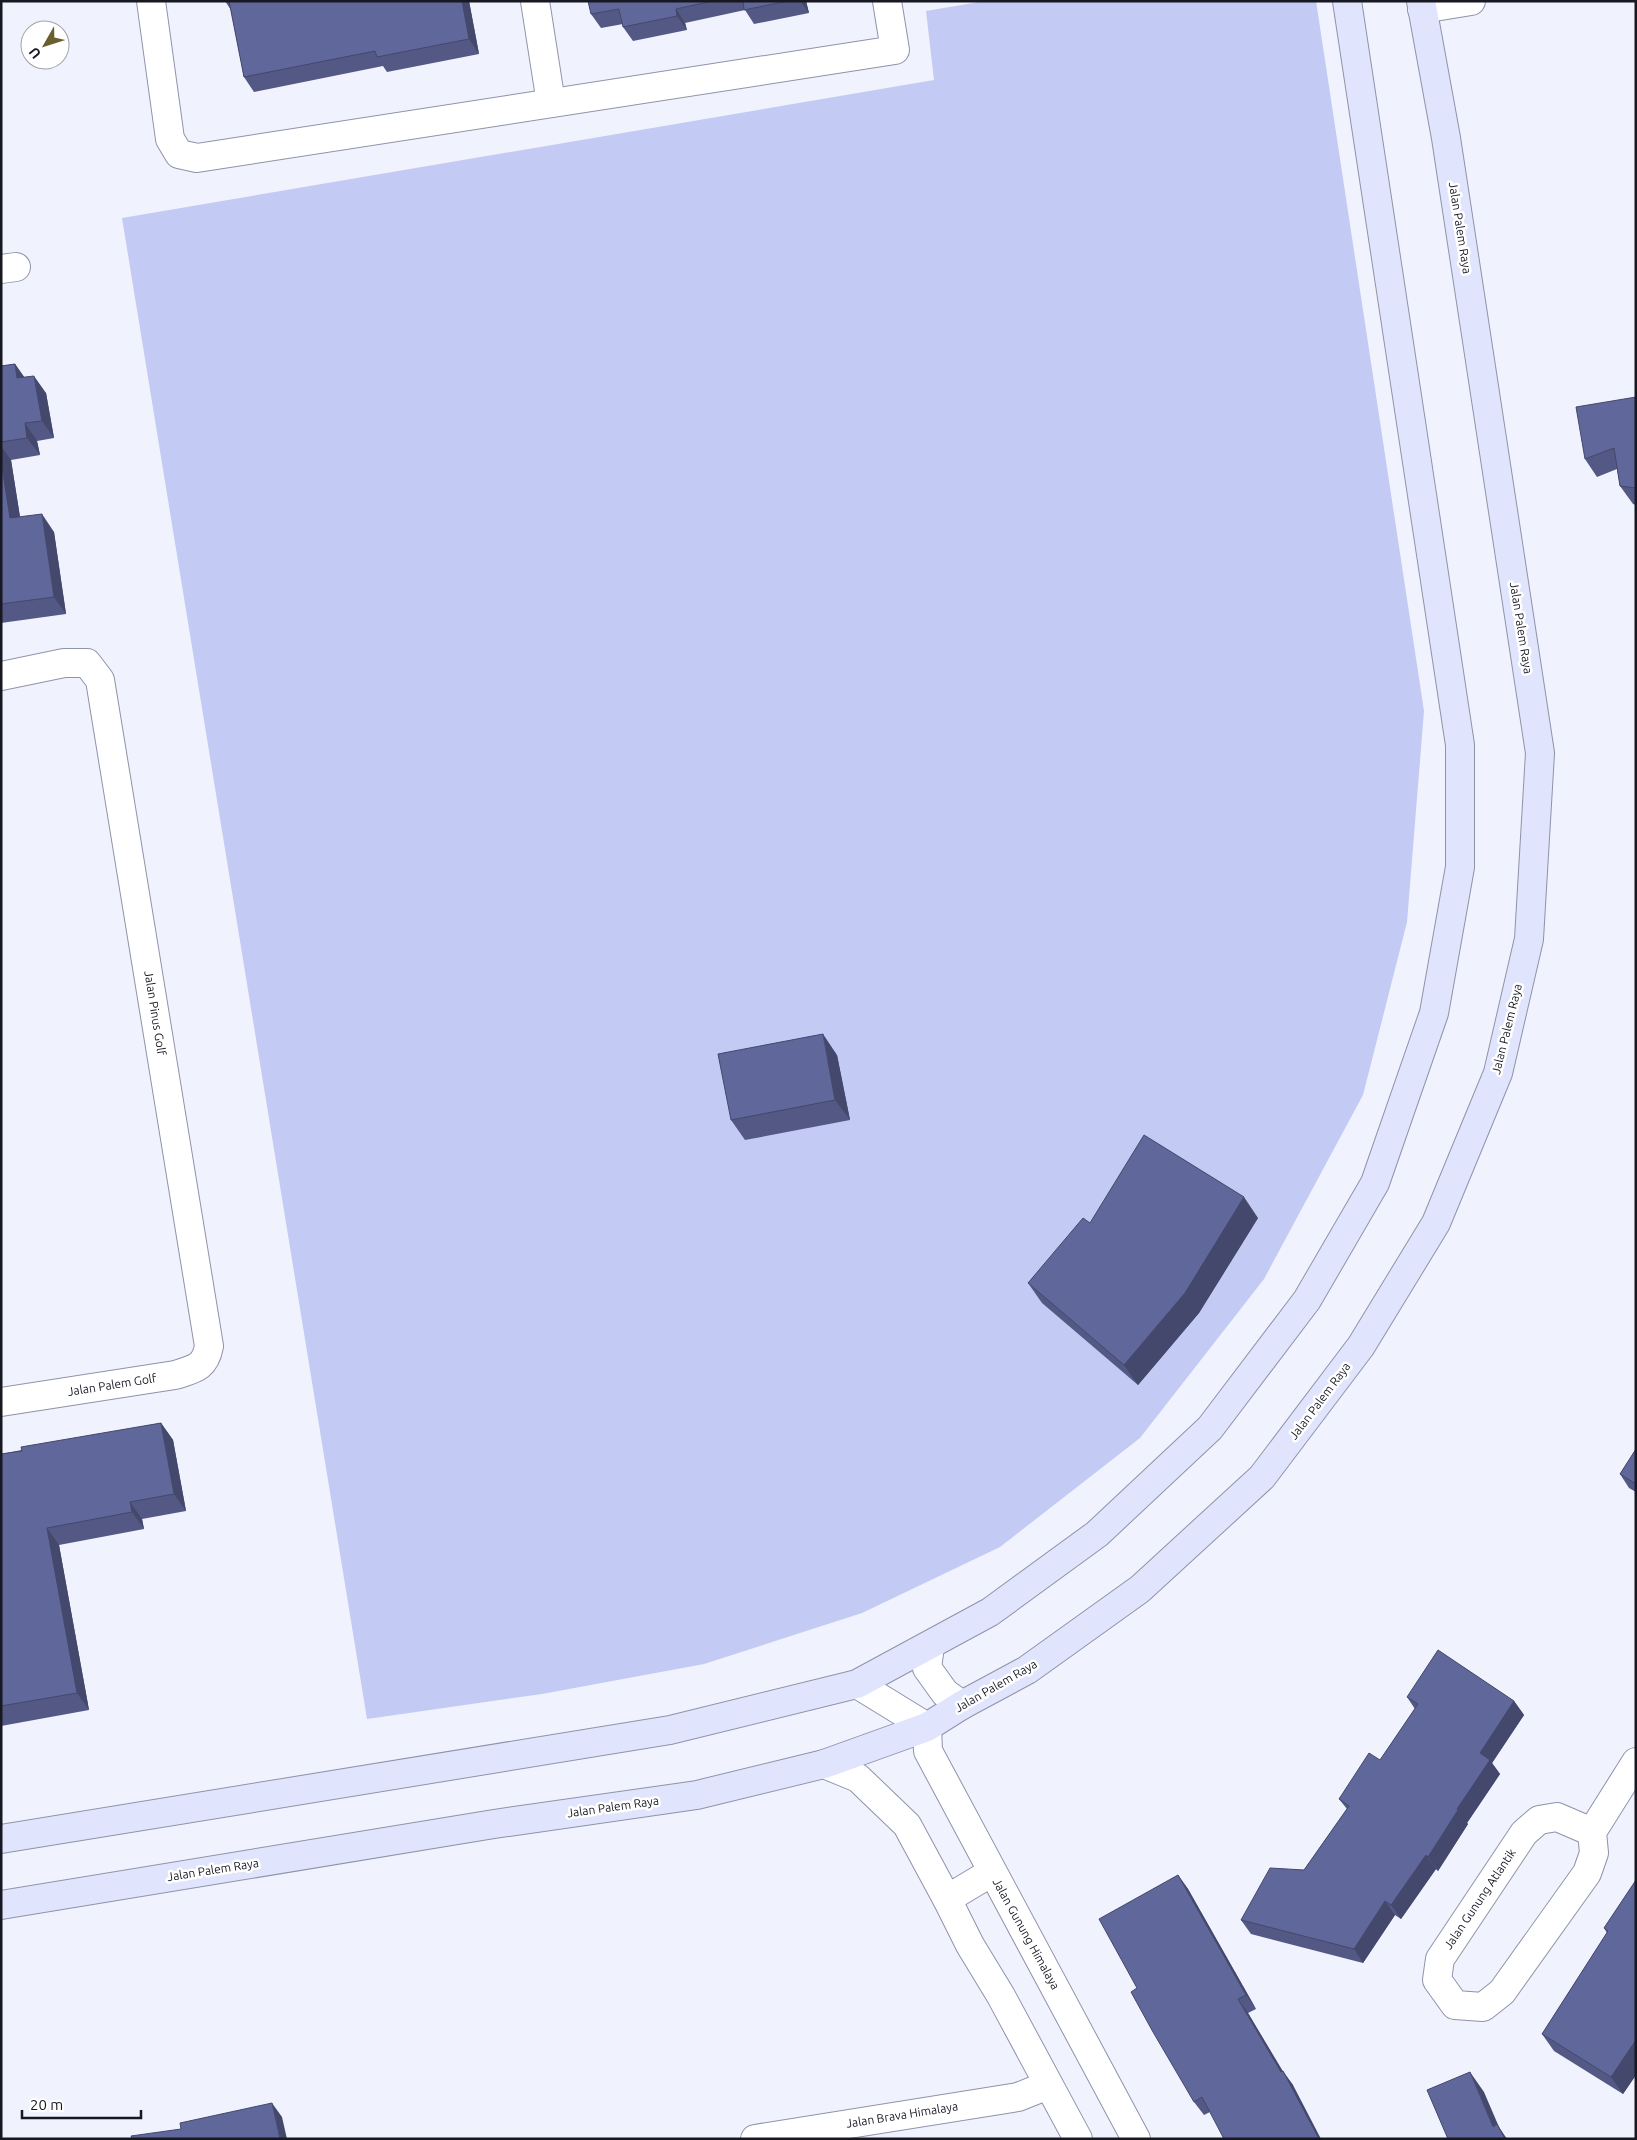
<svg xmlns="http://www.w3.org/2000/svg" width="1637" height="2140" font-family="Ubuntu,sans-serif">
	<rect width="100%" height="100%" fill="#f0f2fd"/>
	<path fill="#c3caf4" d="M 985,1 L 1316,1 L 1424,711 L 1407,922 L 1363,1095 L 1264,1279 L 1140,1438 L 1000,1547 L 862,1613 L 704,1664 L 542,1694 L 367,1719 L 122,218 L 934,80 L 926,11 Z"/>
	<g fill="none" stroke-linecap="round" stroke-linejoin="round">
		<defs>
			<g id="street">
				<path d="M 151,1 L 170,139 L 179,154 L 197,158 L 895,50 L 887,1"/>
				<path d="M 535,1 L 551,103"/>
				<path d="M 1422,9 L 1471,1"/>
				<path d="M 1,269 L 16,267"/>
				<path d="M 1,676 L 64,663 L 87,663 L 100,680 L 209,1346 C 205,1368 194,1369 175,1375 L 1,1402"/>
				<path d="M 930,1646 L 927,1668 L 945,1693 L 962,1705"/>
				<path d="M 857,1684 L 927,1727 L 928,1751 L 1136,2139"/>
				<path d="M 824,1764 L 858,1778 L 907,1825 L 947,1899 L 970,1945 L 1001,1996 L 1078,2139"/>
				<path d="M 1592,1832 L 1557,1817 L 1539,1820 L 1524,1833 L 1440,1959 L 1437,1980 L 1455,2005 L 1483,2007 L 1502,1992 L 1587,1873 L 1594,1853 L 1592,1832 L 1636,1762"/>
				<path d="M 947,1899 L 992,1872"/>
				<path d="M 755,2139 L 1018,2097 L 1048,2085"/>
			</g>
			<g id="secondary">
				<path d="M 1,1839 L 670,1730 L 857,1684 L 990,1612 L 1097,1534 L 1210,1428 L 1307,1300 L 1375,1183 L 1434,1013 L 1460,867 L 1460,745 L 1347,1"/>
				<path d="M 1,1905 L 494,1824 L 697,1795 L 824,1764 L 927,1727 L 962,1705 L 1027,1670 L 1140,1589 L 1262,1477 L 1361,1346 L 1436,1223 L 1498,1073 L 1529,939 L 1540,753 L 1446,138 L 1421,1"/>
			</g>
		</defs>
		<use href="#street" stroke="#8e93aa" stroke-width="30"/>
		<use href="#secondary" stroke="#8e93aa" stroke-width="30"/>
		<use href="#street" stroke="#fff" stroke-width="28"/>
		<use href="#secondary" stroke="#e1e4fd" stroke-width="28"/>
	</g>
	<g fill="#535984">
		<path d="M 225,1 L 469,1 L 479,54 L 387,72 L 383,66 L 254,92 L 244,77 L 231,10 Z"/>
		<path d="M 588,1 L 806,1 L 809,13 L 754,24 L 745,10 L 685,23 L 687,30 L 633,41 L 623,27 L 623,24 L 601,28 L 591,14 Z"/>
		<path d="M 15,364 L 24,377 L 46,393 L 54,438 L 37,441 L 40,455 L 11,460 L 20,517 L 54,532 L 66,614 L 1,623 L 1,366 Z"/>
		<path d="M 1636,397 L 1636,505 L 1633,504 L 1620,486 L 1617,469 L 1597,477 L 1585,459 Z"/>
		<path d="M 837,1055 L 850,1120 L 745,1140 L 731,1120 Z"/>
		<path d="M 1258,1218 L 1199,1313 L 1138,1385 L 1042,1303 L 1028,1283 L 1090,1223 Z"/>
		<path d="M 161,1423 L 173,1440 L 186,1511 L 142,1519 L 144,1529 L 59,1545 L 89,1710 L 1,1726 L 1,1454 Z"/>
		<path d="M 1636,1449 L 1636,1492 L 1629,1488 L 1620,1474 Z"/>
		<path d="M 1407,1697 L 1514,1701 L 1524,1715 L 1492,1763 L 1500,1774 L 1467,1823 L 1468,1824 L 1438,1871 L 1436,1869 L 1401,1919 L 1395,1915 L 1363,1963 L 1251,1934 L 1241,1920 L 1304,1870 L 1347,1809 L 1339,1799 L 1380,1760 L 1415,1709 Z"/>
		<path d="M 1178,1875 L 1188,1889 L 1256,2009 L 1248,2013 L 1282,2071 L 1293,2085 L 1210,2112 L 1204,2115 L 1194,2102 L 1137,1988 Z"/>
		<path d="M 1636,1880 L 1636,2075 L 1623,2094 L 1554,2051 L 1542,2034 L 1607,1933 L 1604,1928 Z"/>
	</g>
	<g fill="#43486c">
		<path d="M 462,1 L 469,1 L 479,54 L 469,39 Z"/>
		<path d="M 800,1 L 806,1 L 809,13 Z"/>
		<path d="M 676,9 L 685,23 L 687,30 L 677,16 Z"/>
		<path d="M 15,364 L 27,381 L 17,378 Z"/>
		<path d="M 34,376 L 46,393 L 54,438 L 42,421 Z"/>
		<path d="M 25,423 L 37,441 L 40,455 L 27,438 Z"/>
		<path d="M 1,446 L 11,460 L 23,536 L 10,518 L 1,460 Z"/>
		<path d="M 42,514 L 54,532 L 66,614 L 54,597 Z"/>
		<path d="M 823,1034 L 837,1055 L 850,1120 L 835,1100 Z"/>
		<path d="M 1244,1197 L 1258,1218 L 1199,1313 L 1138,1385 L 1124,1365 Z"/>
		<path d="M 161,1423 L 173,1440 L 186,1511 L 174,1494 Z"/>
		<path d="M 130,1502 L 142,1519 L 144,1529 L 132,1512 Z"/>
		<path d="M 47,1528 L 59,1545 L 89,1710 L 77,1693 Z"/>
		<path d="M 1514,1701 L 1524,1715 L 1492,1763 L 1500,1774 L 1467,1823 L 1468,1824 L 1438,1871 L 1428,1857 L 1457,1809 L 1480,1753 Z"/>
		<path d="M 1426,1855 L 1436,1869 L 1401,1919 L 1391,1905 Z"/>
		<path d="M 1178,1875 L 1188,1889 L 1256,2009 L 1246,1995 Z"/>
		<path d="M 1385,1901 L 1395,1915 L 1363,1963 L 1354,1949 Z"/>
		<path d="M 1238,1999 L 1248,2013 L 1290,2083 L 1283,2071 L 1293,2085 L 1321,2139 L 1319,2139 L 1281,2072 Z"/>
		<path d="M 1636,2040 L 1636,2075 L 1623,2094 L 1611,2077 Z"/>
		<path d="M 1470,2072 L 1484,2092 L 1499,2127 L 1507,2139 L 1505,2139 L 1493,2127 Z"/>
		<path d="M 272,2103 L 282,2117 L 287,2139 L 280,2139 Z"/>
	</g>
	<g fill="#60679a" stroke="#43486c">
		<path d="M 229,1 L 462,1 L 469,39 L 377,57 L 375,51 L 244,77 Z"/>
		<path d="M 588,1 L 713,1 L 676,9 L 677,16 L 623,27 L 619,9 L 591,14 Z"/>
		<path d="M 743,1 L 788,1 L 744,10 Z"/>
		<path d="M 15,364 L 17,378 L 34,376 L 42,421 L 25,423 L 27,438 L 1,442 L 1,366 Z"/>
		<path d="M 1636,397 L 1636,488 L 1620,486 L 1614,448 L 1585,459 L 1576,407 Z"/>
		<path d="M 1,460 L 10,518 L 42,514 L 54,597 L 1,604 Z"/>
		<path d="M 823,1034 L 835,1100 L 731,1120 L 718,1054 Z"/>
		<path d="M 1144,1135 L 1244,1197 L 1185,1293 L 1124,1365 L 1028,1283 L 1083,1218 L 1090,1223 Z"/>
		<path d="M 161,1423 L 174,1494 L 130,1502 L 132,1512 L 47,1528 L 77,1693 L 1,1706 L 1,1454 L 22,1451 L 21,1447 Z"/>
		<path d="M 1636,1449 L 1636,1484 L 1620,1474 Z"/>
		<path d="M 1438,1650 L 1514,1701 L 1480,1753 L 1490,1760 L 1457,1809 L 1458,1810 L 1428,1857 L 1426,1855 L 1391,1905 L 1385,1901 L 1354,1949 L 1241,1920 L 1270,1868 L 1304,1870 L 1349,1806 L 1339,1799 L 1369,1753 L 1380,1760 L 1418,1704 L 1407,1697 Z"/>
		<path d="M 1178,1875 L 1246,1995 L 1238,1999 L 1281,2072 L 1283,2071 L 1319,2139 L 1224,2139 L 1202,2097 L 1194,2102 L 1153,2032 L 1131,1992 L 1137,1988 L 1099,1919 Z"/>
		<path d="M 1636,1880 L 1636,2040 L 1611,2077 L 1542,2034 L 1608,1931 L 1604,1928 Z"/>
		<path d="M 1470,2072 L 1493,2127 L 1497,2124 L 1505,2139 L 1448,2139 L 1427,2090 Z"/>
		<path d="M 272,2103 L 280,2139 L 132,2139 L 131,2136 L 181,2129 L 180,2123 Z"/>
	</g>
	<g text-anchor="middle" stroke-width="5" stroke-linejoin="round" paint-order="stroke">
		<g font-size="12" fill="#171821" stroke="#fff">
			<text transform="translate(1460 228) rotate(81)" y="4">Jalan Palem Raya</text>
			<text transform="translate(1521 628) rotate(81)" y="4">Jalan Palem Raya</text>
			<text transform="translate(155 1013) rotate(81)" y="4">Jalan Pinus Golf</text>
			<text transform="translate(1507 1029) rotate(-76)" y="4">Jalan Palem Raya</text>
			<text transform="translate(112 1385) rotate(-9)" y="4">Jalan Palem Golf</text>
			<text transform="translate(1320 1401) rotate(-53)" y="4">Jalan Palem Raya</text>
			<text transform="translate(996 1686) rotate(-30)" y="4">Jalan Palem Raya</text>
			<text transform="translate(613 1807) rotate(-8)" y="4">Jalan Palem Raya</text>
			<text transform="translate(213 1870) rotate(-9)" y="4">Jalan Palem Raya</text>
			<text transform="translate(1480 1899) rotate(-56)" y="4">Jalan Gunung Atlantik</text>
			<text transform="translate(1026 1934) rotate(61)" y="4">Jalan Gunung Himalaya</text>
			<text transform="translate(902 2115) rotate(-9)" y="4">Jalan Brava Himalaya</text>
		</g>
	</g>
	<rect width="1637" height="2140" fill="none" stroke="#171821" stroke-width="5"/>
	<g transform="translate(45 45) rotate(231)"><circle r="24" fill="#ffffff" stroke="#a2a3a6"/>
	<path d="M0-4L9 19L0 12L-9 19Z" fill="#6a5f2c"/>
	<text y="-8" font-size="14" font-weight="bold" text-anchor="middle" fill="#171821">U</text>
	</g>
	<path d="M22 2110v8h119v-8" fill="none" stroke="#171821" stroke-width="2.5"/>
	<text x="30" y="2110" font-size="15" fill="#171821" stroke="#ffffff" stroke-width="4" paint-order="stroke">20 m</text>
</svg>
